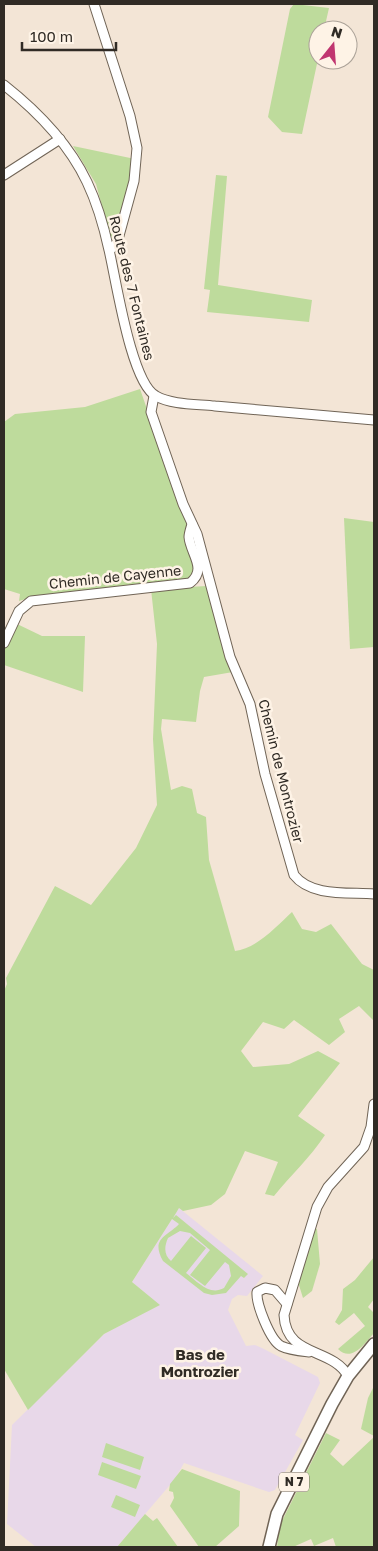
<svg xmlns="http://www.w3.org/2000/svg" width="378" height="1551" font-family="'Golos Text',sans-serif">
	<rect width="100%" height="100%" fill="#f3e5d6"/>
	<path fill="#e8d8e9" d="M 179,1208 L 263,1276 L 247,1296 L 238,1295 L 232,1299 L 228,1310 L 246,1346 L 255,1345 L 262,1348 L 318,1377 L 320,1383 L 295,1435 L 303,1440 L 275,1490 L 269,1492 L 184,1463 L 175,1479 L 117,1547 L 36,1547 L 7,1524 L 12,1425 L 104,1334 L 159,1305 L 132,1282 Z"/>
	<g fill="#bedb9c" fill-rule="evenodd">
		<path d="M 294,4 L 329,8 L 324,30 L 318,30 L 318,59 L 302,134 L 282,132 L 268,117 L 290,9 Z"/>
		<path d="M 73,146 L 135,159 L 114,241 L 111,240 L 96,184 Z"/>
		<path d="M 216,175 L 227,176 L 218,285 L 312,300 L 309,322 L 207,312 L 210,290 L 204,289 Z"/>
		<path d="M 140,389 L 187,524 L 196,568 L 190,580 L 29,598 L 19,601 L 20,594 L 4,589 L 4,422 L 15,414 L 85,407 Z"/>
		<path d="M 344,518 L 374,522 L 374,647 L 350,649 Z"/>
		<path d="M 207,586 L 233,672 L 204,677 L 200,691 L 196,722 L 162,719 L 161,729 L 171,790 L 182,786 L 192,789 L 197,813 L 206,817 L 209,860 L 235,951 C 256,949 277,926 292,912 L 302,929 L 316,932 L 331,924 L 362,964 L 374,970 L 374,1021 L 359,1006 L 339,1019 L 345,1032 L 329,1045 L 294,1020 L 284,1029 L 263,1022 L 241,1051 L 253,1067 L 289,1064 L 318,1051 L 340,1063 L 298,1116 L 325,1135 C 310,1158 291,1175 274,1196 L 265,1194 L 278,1162 L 245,1151 L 225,1194 L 211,1205 L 183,1211 L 179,1208 L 173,1218 L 176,1215 L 248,1274 L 244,1278 L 241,1276 L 226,1293 L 212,1295 L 204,1293 L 163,1261 C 150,1238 168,1236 179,1224 L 172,1219 L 132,1282 L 160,1305 L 104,1334 L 28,1410 L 4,1369 L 4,991 L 7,984 L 6,978 L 55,886 L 91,905 L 136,848 L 157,805 L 153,739 L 157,644 L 151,589 ZM 180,1231 L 190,1233 L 210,1250 L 190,1275 L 205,1286 L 225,1262 L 229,1265 L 231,1276 L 224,1288 C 209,1296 198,1282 186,1273 L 206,1248 L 191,1236 L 171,1261 C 164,1255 164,1247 168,1238 Z"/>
		<path d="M 15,623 L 42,636 L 85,636 L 83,692 L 4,665 L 4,649 Z"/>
		<path d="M 313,1228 L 317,1229 L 320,1264 L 312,1291 L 303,1298 L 298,1282 Z"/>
		<path d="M 374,1257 L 374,1299 L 368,1307 L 374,1313 L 374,1333 C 365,1343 352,1363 338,1349 L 365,1326 L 354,1313 L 339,1325 L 335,1322 L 342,1310 L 343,1289 L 355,1280 Z"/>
		<path d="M 374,1386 L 374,1436 L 361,1429 L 368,1398 Z"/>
		<path d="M 326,1433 L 340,1440 L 330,1454 L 343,1466 L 374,1437 L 374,1547 L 336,1547 L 333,1538 L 314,1546 L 311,1539 L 293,1547 L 277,1547 L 280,1525 Z"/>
		<path d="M 106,1443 L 144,1457 L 140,1470 L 102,1457 Z"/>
		<path d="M 102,1462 L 141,1476 L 136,1489 L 98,1475 Z"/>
		<path d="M 182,1469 L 240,1491 L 239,1526 L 215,1547 L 199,1547 L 170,1506 L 174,1498 L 173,1492 L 169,1491 L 170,1484 Z"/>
		<path d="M 116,1495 L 140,1505 L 135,1517 L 111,1507 Z"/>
		<path d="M 145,1514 L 153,1521 L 157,1518 L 178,1547 L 117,1547 Z"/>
	</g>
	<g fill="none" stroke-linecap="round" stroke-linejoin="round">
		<defs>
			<g id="minor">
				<path d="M 94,4 L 130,116 L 137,148 L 134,181 L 117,243 L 110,250"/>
				<path d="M 4,85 C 37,111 68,142 87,182 C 97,203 104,227 109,250 C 116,279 131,383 156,396 C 172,405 197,404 215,406 C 268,411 321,415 374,420"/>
				<path d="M 4,175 L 60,139"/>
				<path d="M 154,396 L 151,412 L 183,504 L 197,534 L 230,657 L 250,704 L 265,774 L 294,875 C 311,897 349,892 374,894"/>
				<path d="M 4,643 L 19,611 L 31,601 L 190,583 C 208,569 190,553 189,537 C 189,533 191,528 192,524"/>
				<path d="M 287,1304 L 275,1290 L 265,1288 L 257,1292 C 256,1304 270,1340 281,1346 C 289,1350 300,1351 309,1352"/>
				<path d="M 348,1376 C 332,1347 286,1358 284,1315 L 317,1207 L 328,1187 L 364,1147 L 371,1127 L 374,1104"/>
			</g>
			<path id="major" d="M 269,1547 L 277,1514 L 332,1404 L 348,1376 L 374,1344"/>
		</defs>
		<use href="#minor" stroke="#706456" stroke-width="11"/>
		<use href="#major" stroke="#706456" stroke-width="14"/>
		<use href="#minor" stroke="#fff" stroke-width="9"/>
		<use href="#major" stroke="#fff" stroke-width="11"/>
	</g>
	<g text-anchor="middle" stroke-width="5" stroke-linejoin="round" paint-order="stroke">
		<rect fill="#fef3e6" stroke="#6e675f" stroke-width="1" x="279" y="1472.5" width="30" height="19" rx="4"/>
		<g font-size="12" font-weight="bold" fill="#302b25">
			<text x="294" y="1486">N 7</text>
		</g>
		<g font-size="14" fill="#302b25" stroke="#fef3e6">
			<text transform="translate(132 288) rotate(76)" y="5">Route des 7 Fontaines</text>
			<text transform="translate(115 577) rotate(-6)" y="5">Chemin de Cayenne</text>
			<text transform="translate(281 771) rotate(76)" y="5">Chemin de Montrozier</text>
		</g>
		<g font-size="15" font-weight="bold" fill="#302b25" stroke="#fef3e6">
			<text x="200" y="1360">Bas de<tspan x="200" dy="17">Montrozier</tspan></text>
		</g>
	</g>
	<rect width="378" height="1551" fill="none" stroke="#302b25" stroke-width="10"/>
	<g transform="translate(333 45) rotate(17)"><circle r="24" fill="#fef3e6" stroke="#aca399"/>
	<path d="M0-4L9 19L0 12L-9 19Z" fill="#c03670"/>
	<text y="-8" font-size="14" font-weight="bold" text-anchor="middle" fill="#302b25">N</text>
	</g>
	<path d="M22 42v8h94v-8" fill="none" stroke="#302b25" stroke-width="2.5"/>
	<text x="30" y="42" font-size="15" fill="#302b25" stroke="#fef3e6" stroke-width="4" paint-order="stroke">100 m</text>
</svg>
